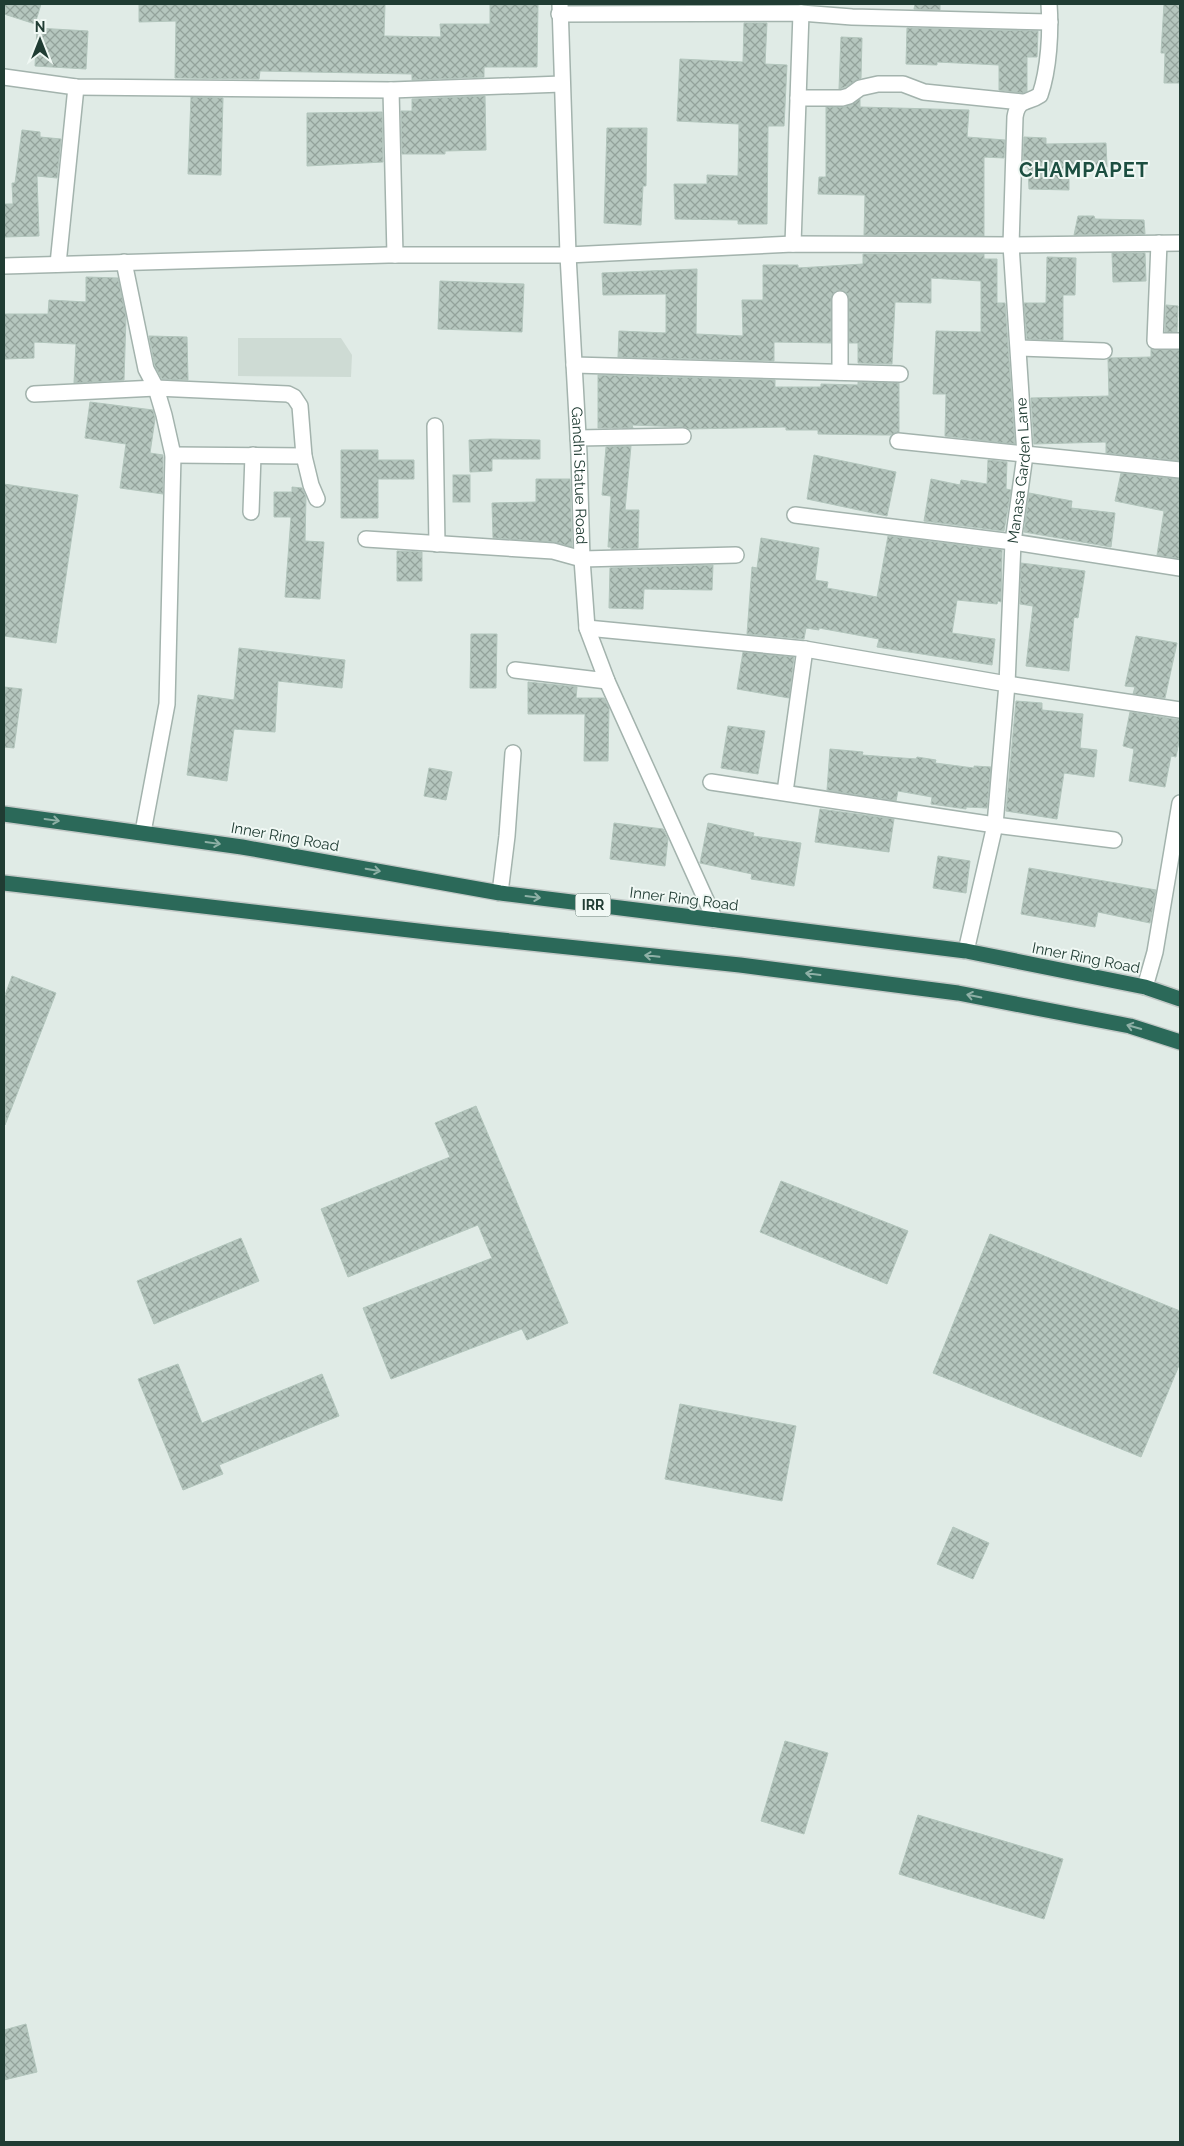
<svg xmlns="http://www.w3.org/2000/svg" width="1184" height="2146" font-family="Raleway,sans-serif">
	<defs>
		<pattern id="building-cross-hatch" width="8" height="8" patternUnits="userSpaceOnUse" patternTransform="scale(1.25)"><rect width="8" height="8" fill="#b5c6be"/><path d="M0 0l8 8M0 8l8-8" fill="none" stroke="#93a29b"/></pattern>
	</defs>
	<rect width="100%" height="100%" fill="#e0ebe6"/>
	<path fill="#cedbd4" d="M 238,338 L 341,338 L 352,355 L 351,377 L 238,376 Z"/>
	<g fill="url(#building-cross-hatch)" stroke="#b2c5bc">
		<path d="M 4,4 L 41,4 L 35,24 L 4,14 Z"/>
		<path d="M 139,4 L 385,4 L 384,36 L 441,37 L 440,24 L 490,24 L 490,4 L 538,4 L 537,67 L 484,67 L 484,77 L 412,80 L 412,74 L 260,71 L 259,79 L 175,78 L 176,21 L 139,22 Z"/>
		<path d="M 915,4 L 940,4 L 940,10 L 914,9 Z"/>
		<path d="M 1164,4 L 1180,4 L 1180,83 L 1164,83 L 1165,53 L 1161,53 Z"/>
		<path d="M 744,23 L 767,23 L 765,64 L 787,65 L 784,126 L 768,126 L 767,224 L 738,224 L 738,220 L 675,219 L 674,184 L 707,184 L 707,175 L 738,176 L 739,124 L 677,121 L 680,59 L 743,62 Z"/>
		<path d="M 37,28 L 88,31 L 86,69 L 35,66 Z"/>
		<path d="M 907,28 L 1038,31 L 1037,57 L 1027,57 L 1027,91 L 1023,93 L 999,90 L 999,65 L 937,62 L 937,65 L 906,64 Z"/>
		<path d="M 841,37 L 862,38 L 861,78 L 845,87 L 839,89 Z"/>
		<path d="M 485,96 L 486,150 L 445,151 L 445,154 L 402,154 L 401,111 L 412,111 L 412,99 Z"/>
		<path d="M 191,97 L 223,98 L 221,175 L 188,174 Z"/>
		<path d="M 860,99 L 860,107 L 969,110 L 967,137 L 1005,140 L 1004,158 L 984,157 L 984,236 L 864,235 L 865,195 L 818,194 L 819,177 L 826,177 L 826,107 L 845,107 Z"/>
		<path d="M 382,112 L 383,162 L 307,166 L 307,113 Z"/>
		<path d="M 607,128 L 647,128 L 646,186 L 643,186 L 641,225 L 604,223 Z"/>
		<path d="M 22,130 L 40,132 L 40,137 L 61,139 L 57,178 L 37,176 L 39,236 L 4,237 L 4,204 L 13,204 L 12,183 L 15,183 Z"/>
		<path d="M 1024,137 L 1046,138 L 1046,144 L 1106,143 L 1107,167 L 1069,168 L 1069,190 L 1029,189 L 1028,167 L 1023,167 Z"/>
		<path d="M 1078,216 L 1094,216 L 1095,219 L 1144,220 L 1145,234 L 1074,235 Z"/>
		<path d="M 1112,253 L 1145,253 L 1146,281 L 1113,282 Z"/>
		<path d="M 863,254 L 984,254 L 984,259 L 997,259 L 997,303 L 1005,303 L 1015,444 L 945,436 L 946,394 L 933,394 L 936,331 L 981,332 L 981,281 L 931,278 L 931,303 L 895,302 L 892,364 L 858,363 L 858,343 L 849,343 L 849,299 L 848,294 L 840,290 L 835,291 L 831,299 L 831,343 L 774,342 L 774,361 L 618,357 L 619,331 L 666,333 L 666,294 L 603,295 L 602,273 L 697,269 L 696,334 L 743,336 L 742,300 L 763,300 L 763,265 L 798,265 L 798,268 L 863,264 Z"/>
		<path d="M 1047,257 L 1076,258 L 1075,295 L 1063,295 L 1063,340 L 1027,339 L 1024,303 L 1046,303 Z"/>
		<path d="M 86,277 L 118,278 L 126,317 L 124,380 L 74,383 L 76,344 L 34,342 L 34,358 L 4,359 L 4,314 L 48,314 L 49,300 L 86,302 Z"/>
		<path d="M 440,281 L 524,284 L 522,332 L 438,329 Z"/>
		<path d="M 1166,305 L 1178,306 L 1177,332 L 1165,332 Z"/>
		<path d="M 149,336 L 187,337 L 188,380 L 162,379 L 155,366 Z"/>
		<path d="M 1151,349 L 1180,350 L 1180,461 L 1106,453 L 1106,442 L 1034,444 L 1031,398 L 1109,396 L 1108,359 L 1110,358 L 1151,357 Z"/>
		<path d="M 598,375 L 775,380 L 775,387 L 821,387 L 821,384 L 858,385 L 858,382 L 899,383 L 899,432 L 891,435 L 883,435 L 818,434 L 818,430 L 786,430 L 786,427 L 689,429 L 683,427 L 632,425 L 633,428 L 598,428 Z"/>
		<path d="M 90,402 L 153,410 L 155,419 L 150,453 L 163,455 L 163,494 L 120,488 L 126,444 L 85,438 Z"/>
		<path d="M 491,439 L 540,440 L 540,459 L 492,459 L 492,471 L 470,472 L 469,440 Z"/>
		<path d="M 631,446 L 625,510 L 639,510 L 638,548 L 611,549 L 611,547 L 608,547 L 611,496 L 602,495 L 606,447 Z"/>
		<path d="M 341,450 L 378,450 L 378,460 L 414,460 L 414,479 L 378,479 L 378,518 L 341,518 Z"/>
		<path d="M 814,455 L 896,472 L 887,516 L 807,499 Z"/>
		<path d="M 988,460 L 1007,462 L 1006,489 L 1011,490 L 1004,531 L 924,521 L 931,479 L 960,485 L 961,480 L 987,484 Z"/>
		<path d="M 1121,473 L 1180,479 L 1180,559 L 1157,555 L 1164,511 L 1115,501 Z"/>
		<rect x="453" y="475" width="17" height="27"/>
		<path d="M 536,479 L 570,479 L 572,547 L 554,542 L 493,538 L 492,503 L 536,502 Z"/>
		<path d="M 4,484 L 78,495 L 56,643 L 4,636 Z"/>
		<path d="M 292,487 L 302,488 L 306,497 L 305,541 L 324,542 L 320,599 L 285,597 L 291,517 L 274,517 L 274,492 L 292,492 Z"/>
		<path d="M 1029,493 L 1072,501 L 1071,508 L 1115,513 L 1111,547 L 1024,532 Z"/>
		<path d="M 888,536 L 1002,550 L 1001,602 L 998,601 L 997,604 L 957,600 L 952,633 L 995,639 L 992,665 L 877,647 L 879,639 L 819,628 L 819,630 L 806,628 L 804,639 L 747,634 L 752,567 L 757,568 L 761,538 L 819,548 L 815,580 L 828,582 L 827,588 L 877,597 Z"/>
		<path d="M 397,551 L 422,552 L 422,581 L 397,581 Z"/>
		<path d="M 1021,563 L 1085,571 L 1078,618 L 1074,617 L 1069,671 L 1026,666 L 1033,606 L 1020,604 Z"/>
		<path d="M 713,565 L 712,590 L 644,589 L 643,609 L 609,608 L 610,568 Z"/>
		<path d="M 471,634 L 497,634 L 496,688 L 470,688 Z"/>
		<path d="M 1136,636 L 1177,643 L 1165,698 L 1133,694 L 1135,687 L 1125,686 Z"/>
		<path d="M 239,648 L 345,660 L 342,688 L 278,681 L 275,732 L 234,729 L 227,781 L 187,775 L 198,695 L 234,700 Z"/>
		<path d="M 743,652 L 794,657 L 789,698 L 737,689 Z"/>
		<path d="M 528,682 L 577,687 L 576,698 L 604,698 L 609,708 L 608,761 L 584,761 L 585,714 L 528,714 Z"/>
		<path d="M 4,687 L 22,689 L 14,748 L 4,747 Z"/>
		<path d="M 1016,701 L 1042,703 L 1042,710 L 1083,714 L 1080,748 L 1097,750 L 1094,777 L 1064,773 L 1057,819 L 1006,811 Z"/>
		<path d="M 1130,712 L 1180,720 L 1180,736 L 1176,757 L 1171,756 L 1165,787 L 1129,781 L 1134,749 L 1123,746 Z"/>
		<path d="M 728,726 L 765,731 L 758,774 L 721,768 Z"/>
		<path d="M 830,749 L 863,752 L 862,755 L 916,759 L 917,757 L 936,760 L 935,763 L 974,768 L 974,766 L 991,767 L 987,808 L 966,807 L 966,809 L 931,804 L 932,797 L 898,791 L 896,801 L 827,790 Z"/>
		<path d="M 429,768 L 452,772 L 446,800 L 424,796 Z"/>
		<path d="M 820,809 L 894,819 L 889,852 L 815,842 Z"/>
		<path d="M 614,823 L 663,829 L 668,839 L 665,866 L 610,859 Z"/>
		<path d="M 708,823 L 754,833 L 753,836 L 801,843 L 794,886 L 751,879 L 752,874 L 700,863 Z"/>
		<path d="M 938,856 L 970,861 L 966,893 L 933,888 Z"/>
		<path d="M 1029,868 L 1156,890 L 1150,923 L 1098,912 L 1095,927 L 1021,914 Z"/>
		<path d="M 12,976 L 56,993 L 5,1125 L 4,998 Z"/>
		<path d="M 476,1106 L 568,1323 L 527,1340 L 522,1329 L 391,1379 L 363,1308 L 492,1258 L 478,1225 L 348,1277 L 321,1209 L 450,1157 L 435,1123 Z"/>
		<path d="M 781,1181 L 908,1231 L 887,1284 L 760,1232 Z"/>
		<path d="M 990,1234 L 1180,1311 L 1180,1363 L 1141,1457 L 933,1373 Z"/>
		<path d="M 241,1238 L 259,1281 L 154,1324 L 137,1281 Z"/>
		<path d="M 178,1364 L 202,1423 L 322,1374 L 339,1416 L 219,1465 L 223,1474 L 183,1490 L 138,1379 Z"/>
		<path d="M 680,1404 L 796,1426 L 782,1501 L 665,1479 Z"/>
		<path d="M 953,1527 L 989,1543 L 973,1579 L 937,1564 Z"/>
		<path d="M 785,1741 L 828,1753 L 804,1834 L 761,1821 Z"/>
		<path d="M 918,1815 L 1063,1859 L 1044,1919 L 899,1874 Z"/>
		<path d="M 26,2024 L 37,2072 L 4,2080 L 4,2030 Z"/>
	</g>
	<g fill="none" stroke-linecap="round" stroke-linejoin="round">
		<defs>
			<g id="minor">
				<path id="s1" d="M 560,4 L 568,255 L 579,454 L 582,559 L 587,628 L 607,681 L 715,920"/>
				<path d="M 801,13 L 852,17 L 1050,22"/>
				<path d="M 559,14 L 801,13 L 793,244"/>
				<path d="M 4,77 L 76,87 L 391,90 L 562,84"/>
				<path d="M 391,90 L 395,255"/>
				<path d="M 798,98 L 842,98 L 849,96 L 860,88 L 878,84 L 903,84 L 924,92 L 1022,102"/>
				<path d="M 1159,243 L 1155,341 L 1180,341"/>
				<path d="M 124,262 L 146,369 L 156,388 L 164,415 L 173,455 L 167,704 L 143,832"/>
				<path d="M 58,264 L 76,87"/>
				<path d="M 4,266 L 388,255 L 568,255 L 793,244 L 1011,245 L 1180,243"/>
				<path d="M 840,299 L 840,372"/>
				<path d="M 1020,348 L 1104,351"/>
				<path d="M 574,365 L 900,374"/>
				<path d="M 34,394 L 156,388 L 288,394 L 294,397 L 300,406 L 304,456 L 311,485 L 317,499"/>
				<path d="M 435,426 L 437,544"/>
				<path d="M 578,438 L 683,436"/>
				<path d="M 898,441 L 1180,470"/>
				<path d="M 173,455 L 304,456"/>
				<path d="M 251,512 L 253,455"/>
				<path d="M 795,515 L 1013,542 L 1180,568"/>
				<path d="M 366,539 L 553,551 L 582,559 L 736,555"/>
				<path d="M 587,628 L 805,649 L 1007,684 L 1180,710"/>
				<path d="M 515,670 L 607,681"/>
				<path d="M 711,782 L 995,825 L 1114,840"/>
				<path d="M 785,792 L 805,649"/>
				<path d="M 500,893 L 507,836 L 513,753"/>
				<path id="s2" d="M 966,951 L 995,825 L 1007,684 L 1013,542 L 1025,455 L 1011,245 L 1015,117 C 1018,98 1027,104 1040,95 C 1049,69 1051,31 1049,4"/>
				<path d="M 1145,987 L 1155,952 L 1180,803"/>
			</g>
			<g id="highway">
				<path d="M 4,814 L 242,847 L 500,893 L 966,951 L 1145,987 L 1180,999"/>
				<path d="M 4,883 L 444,934 L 740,965 L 958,993 L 1130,1026 L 1180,1042"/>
			</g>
		</defs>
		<use href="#minor" stroke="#a3b3ad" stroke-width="18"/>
		<use href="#highway" stroke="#c1c8c6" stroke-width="18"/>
		<use href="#minor" stroke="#fff" stroke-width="15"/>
		<use href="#highway" stroke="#2b6959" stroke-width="15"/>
	</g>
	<defs><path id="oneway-shaft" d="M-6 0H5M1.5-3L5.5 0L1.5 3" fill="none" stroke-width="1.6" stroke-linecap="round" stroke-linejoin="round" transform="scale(1.25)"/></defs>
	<g stroke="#8eb0a6">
		<use href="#oneway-shaft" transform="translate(52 820) rotate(8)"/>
		<use href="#oneway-shaft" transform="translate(213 843) rotate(8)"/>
		<use href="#oneway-shaft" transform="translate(373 870) rotate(10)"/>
		<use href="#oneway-shaft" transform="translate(533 897) rotate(7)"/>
		<use href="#oneway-shaft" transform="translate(652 956) rotate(-174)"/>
		<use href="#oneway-shaft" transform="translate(813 974) rotate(-173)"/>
		<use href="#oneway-shaft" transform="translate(974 996) rotate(-169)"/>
		<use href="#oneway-shaft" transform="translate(1134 1027) rotate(-164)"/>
	</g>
	<g text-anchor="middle" stroke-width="4" stroke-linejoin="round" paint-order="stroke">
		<rect fill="#f0f8f4" stroke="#5e746d" stroke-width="1" x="575.5" y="893.5" width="35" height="23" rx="4"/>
		<g font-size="14" font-weight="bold" fill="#203c33">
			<text x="593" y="910">IRR</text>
		</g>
		<g font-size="15" fill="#203c33" stroke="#f0f8f4">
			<text dy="5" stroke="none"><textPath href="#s2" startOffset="485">Manasa Garden Lane</textPath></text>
			<text dy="5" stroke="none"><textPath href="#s1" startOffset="472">Gandhi Statue Road</textPath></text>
			<text transform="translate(285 837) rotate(10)" y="5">Inner Ring Road</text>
			<text transform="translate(684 899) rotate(7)" y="5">Inner Ring Road</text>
			<text transform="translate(1086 958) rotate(11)" y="5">Inner Ring Road</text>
		</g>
		<g font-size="20" font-weight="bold" letter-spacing="1" fill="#1c4e40" stroke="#f0f8f4">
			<text x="1084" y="177">CHAMPAPET</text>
		</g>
	</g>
	<rect width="1184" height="2146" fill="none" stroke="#203c33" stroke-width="10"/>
	<g transform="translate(40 40)" stroke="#f0f8f4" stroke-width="4" paint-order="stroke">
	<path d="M0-4L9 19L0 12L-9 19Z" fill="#203c33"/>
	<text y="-8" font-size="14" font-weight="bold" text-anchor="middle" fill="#203c33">N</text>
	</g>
</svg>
